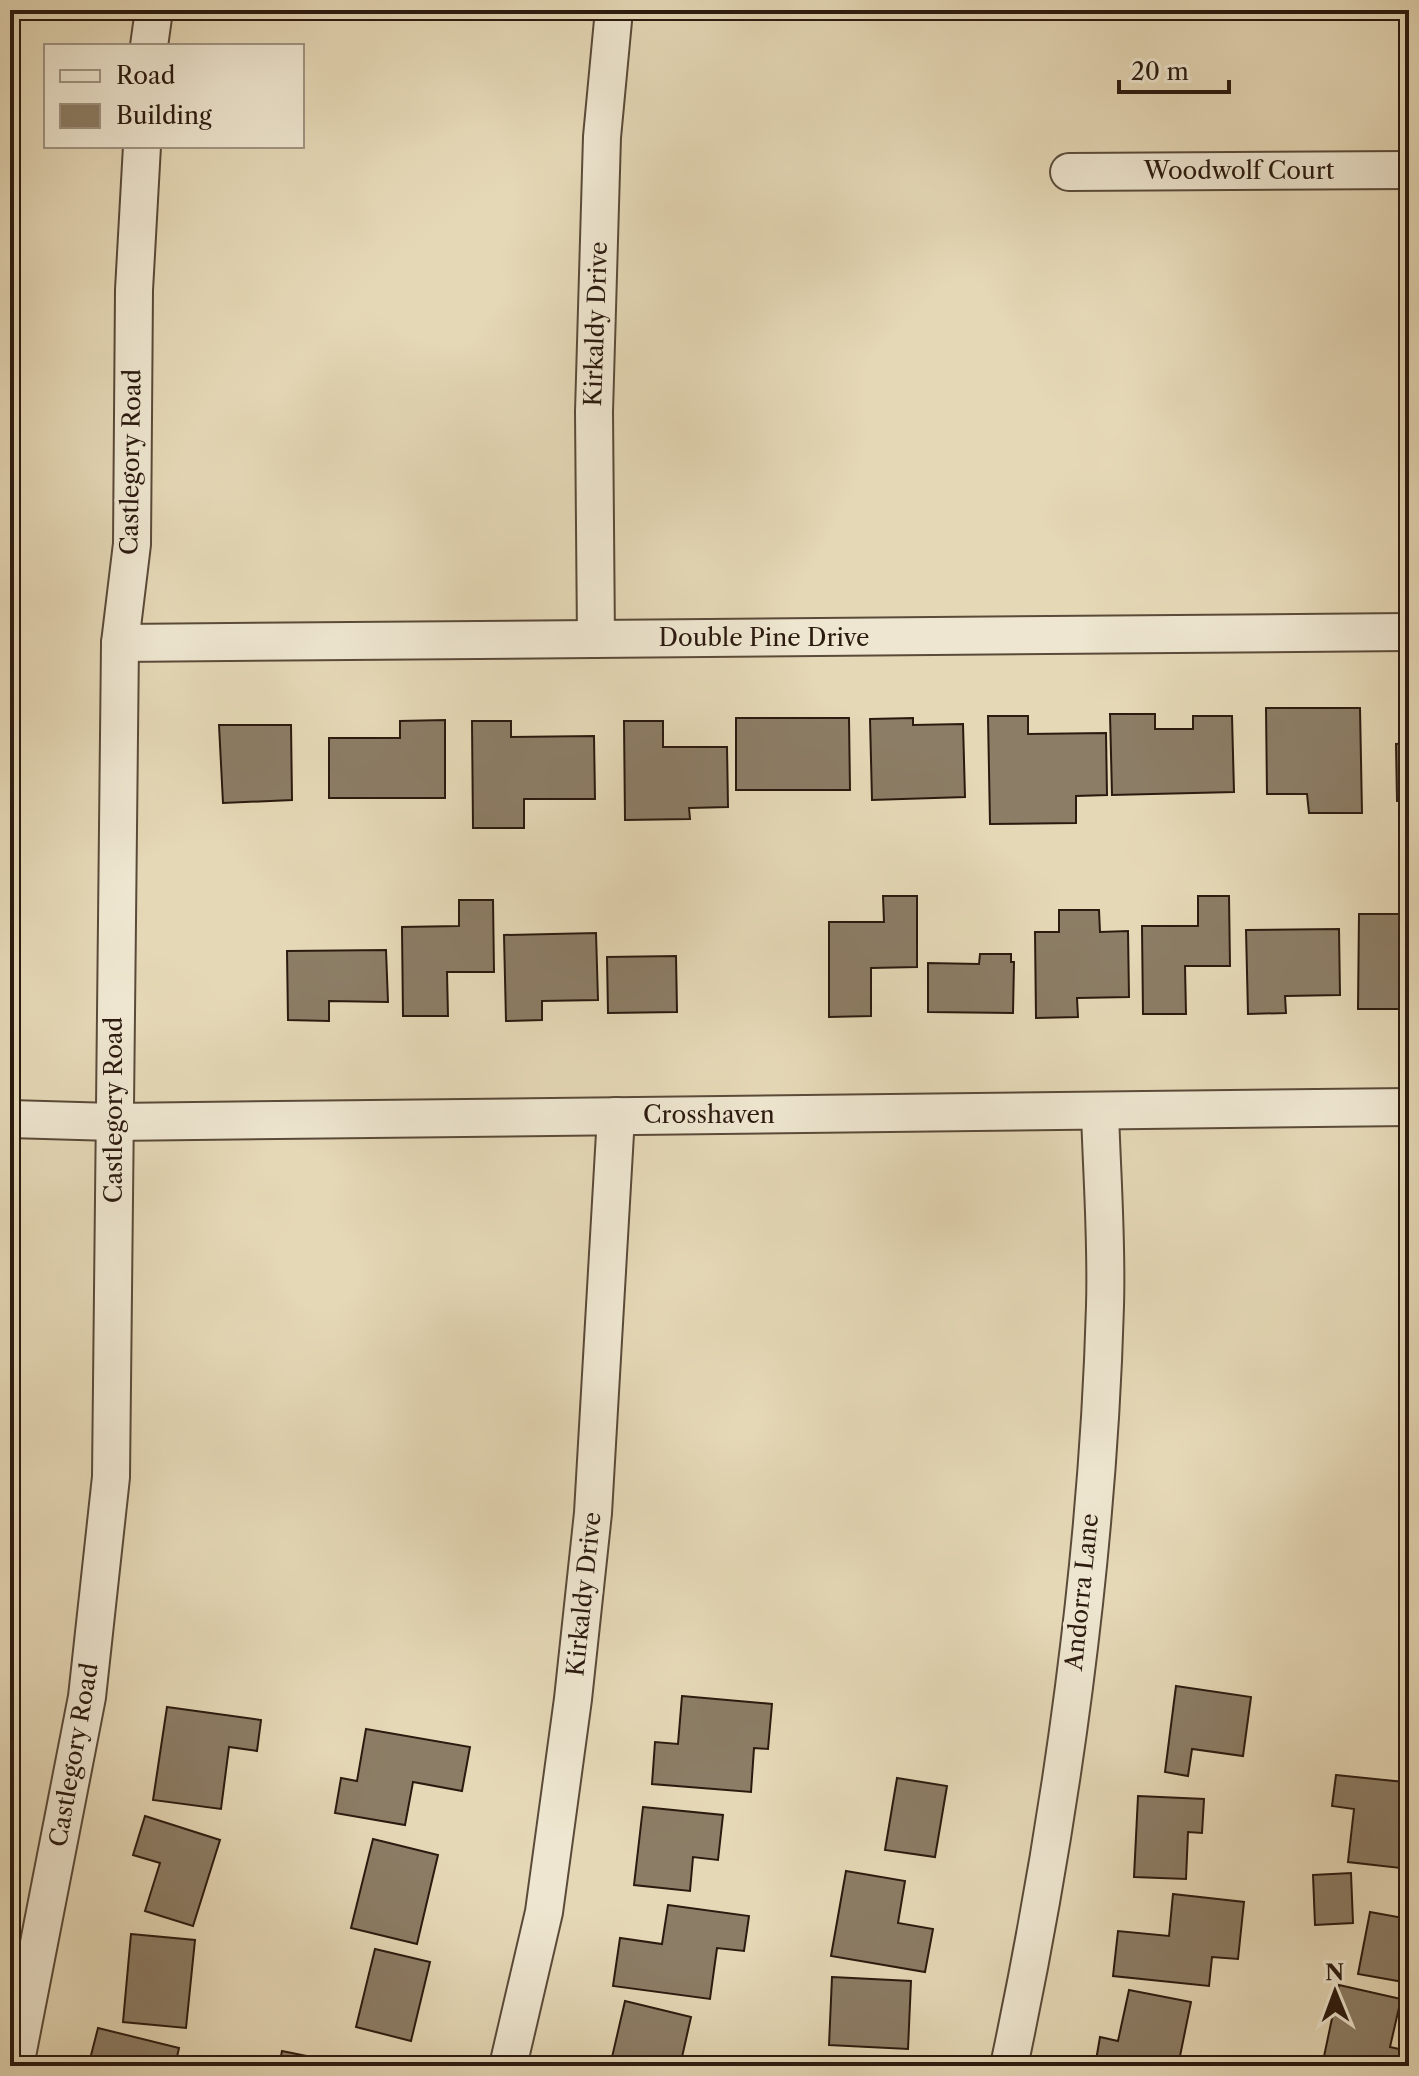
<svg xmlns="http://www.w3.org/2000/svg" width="1419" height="2076" font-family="'Libre Caslon Text',serif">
	<rect width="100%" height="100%" fill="#e5d8b6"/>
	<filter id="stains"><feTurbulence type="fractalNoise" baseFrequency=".0025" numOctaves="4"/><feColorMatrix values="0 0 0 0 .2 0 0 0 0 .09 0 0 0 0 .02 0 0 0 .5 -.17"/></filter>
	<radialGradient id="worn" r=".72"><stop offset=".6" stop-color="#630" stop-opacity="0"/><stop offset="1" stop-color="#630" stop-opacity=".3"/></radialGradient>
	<g fill="#8c7d66" stroke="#2b1a0f" stroke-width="2">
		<path d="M 1266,708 L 1360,708 L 1362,813 L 1309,813 L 1307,794 L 1267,794 Z"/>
		<path d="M 1110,714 L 1155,714 L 1155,729 L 1193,729 L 1193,716 L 1232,716 L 1234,792 L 1112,795 Z"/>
		<path d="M 988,716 L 1028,716 L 1028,734 L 1106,733 L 1107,795 L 1076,796 L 1076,823 L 990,824 Z"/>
		<path d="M 736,718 L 849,718 L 850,790 L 736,790 Z"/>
		<path d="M 913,718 L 913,725 L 963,724 L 965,797 L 872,800 L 870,719 Z"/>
		<path d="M 445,720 L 445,798 L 329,798 L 329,738 L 400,738 L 400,721 Z"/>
		<path d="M 472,721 L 511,721 L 511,737 L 594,736 L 595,799 L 524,799 L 524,828 L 473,828 Z"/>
		<path d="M 624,721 L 663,721 L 663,747 L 727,747 L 728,807 L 689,808 L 690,819 L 625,820 Z"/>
		<path d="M 219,725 L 291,725 L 292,800 L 223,803 Z"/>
		<path d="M 1409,743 L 1409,800 L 1397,801 L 1396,744 Z"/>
		<path d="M 883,896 L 917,896 L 917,967 L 871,968 L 871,1016 L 829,1017 L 829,922 L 884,922 Z"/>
		<path d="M 1198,896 L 1229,896 L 1230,966 L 1185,966 L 1186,1014 L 1143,1014 L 1142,926 L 1198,926 Z"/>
		<path d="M 459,900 L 493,900 L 494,972 L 447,972 L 448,1016 L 403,1016 L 402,927 L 459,926 Z"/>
		<path d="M 1059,910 L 1099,910 L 1100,932 L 1128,931 L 1129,997 L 1077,998 L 1078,1017 L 1036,1018 L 1035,932 L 1059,932 Z"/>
		<path d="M 1359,914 L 1409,914 L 1404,1009 L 1358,1009 Z"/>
		<path d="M 1339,929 L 1340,995 L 1285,996 L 1286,1013 L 1248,1014 L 1246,930 Z"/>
		<path d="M 596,933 L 598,1000 L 542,1001 L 542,1020 L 506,1021 L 504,935 Z"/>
		<path d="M 386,950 L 388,1002 L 329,1001 L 329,1021 L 288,1020 L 287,951 Z"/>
		<path d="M 980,954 L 1011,954 L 1011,962 L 1014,962 L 1013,1013 L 928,1012 L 928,963 L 979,964 Z"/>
		<path d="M 676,956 L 677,1012 L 608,1013 L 607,957 Z"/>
		<path d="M 1176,1686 L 1251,1697 L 1243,1756 L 1192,1749 L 1188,1776 L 1165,1772 Z"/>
		<path d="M 1402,1690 L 1409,1691 L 1409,1764 L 1400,1764 Z"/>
		<path d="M 682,1696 L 772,1704 L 768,1749 L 754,1748 L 751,1792 L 652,1784 L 655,1742 L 678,1744 Z"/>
		<path d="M 167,1707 L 261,1720 L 257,1751 L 229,1747 L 221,1809 L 153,1800 Z"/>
		<path d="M 366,1729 L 470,1747 L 462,1791 L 413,1782 L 405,1825 L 335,1813 L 341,1778 L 357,1781 Z"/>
		<path d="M 1336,1775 L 1404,1782 L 1399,1825 L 1409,1826 L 1409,1869 L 1348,1862 L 1354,1809 L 1332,1806 Z"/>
		<path d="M 897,1778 L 947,1786 L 935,1857 L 885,1850 Z"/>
		<path d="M 1138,1796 L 1204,1799 L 1202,1833 L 1188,1832 L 1186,1879 L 1134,1877 Z"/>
		<path d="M 643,1807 L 723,1815 L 718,1860 L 693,1857 L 690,1891 L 634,1885 Z"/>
		<path d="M 145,1816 L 220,1840 L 193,1926 L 145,1911 L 160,1863 L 133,1855 Z"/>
		<path d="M 373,1839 L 438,1855 L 417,1944 L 351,1928 Z"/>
		<path d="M 846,1871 L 905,1881 L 898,1923 L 933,1929 L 925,1972 L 831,1956 Z"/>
		<path d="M 1351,1873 L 1353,1923 L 1315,1925 L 1313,1875 Z"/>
		<path d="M 1173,1894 L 1244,1902 L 1238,1959 L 1212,1957 L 1209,1986 L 1113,1976 L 1118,1931 L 1169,1936 Z"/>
		<path d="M 668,1905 L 749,1916 L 744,1951 L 717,1948 L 710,1999 L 613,1986 L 620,1938 L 662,1944 Z"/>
		<path d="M 1370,1912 L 1409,1919 L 1409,1983 L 1358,1974 Z"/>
		<path d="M 131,1934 L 195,1940 L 186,2028 L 123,2022 Z"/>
		<path d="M 375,1949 L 430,1962 L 411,2041 L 356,2027 Z"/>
		<path d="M 832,1977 L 911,1981 L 908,2049 L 829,2045 Z"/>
		<path d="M 1339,1985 L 1401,1999 L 1390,2047 L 1408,2051 L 1405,2066 L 1322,2066 Z"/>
		<path d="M 1129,1990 L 1191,2002 L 1178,2066 L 1095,2066 L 1100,2037 L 1118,2041 Z"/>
		<path d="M 625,2001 L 691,2017 L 680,2066 L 610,2066 Z"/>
		<path d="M 98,2028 L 179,2048 L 175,2066 L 89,2063 Z"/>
		<path d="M 282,2051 L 356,2066 L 279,2066 Z"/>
	</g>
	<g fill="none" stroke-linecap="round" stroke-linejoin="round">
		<defs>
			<g id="minor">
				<path d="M 149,46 L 154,10"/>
				<path d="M 1069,172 L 1409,170"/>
				<path d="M 596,639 L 594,412 L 602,137 L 614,10"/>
				<path d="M 120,643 L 1409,632"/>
				<path d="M 10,1119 L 113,1122 L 1409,1107"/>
				<path d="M 15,2066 L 87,1697 L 111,1477 L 120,643 L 132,544 L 134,290 L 142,146"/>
				<path d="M 508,2066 L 544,1912 L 573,1699 L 593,1513 L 616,1116"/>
				<path d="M 1009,2066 C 1061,1821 1098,1556 1105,1306 C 1107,1242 1102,1177 1100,1112"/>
			</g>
		</defs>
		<use href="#minor" stroke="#5a4a39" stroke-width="40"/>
		<use href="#minor" stroke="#eee6d0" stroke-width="36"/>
	</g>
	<g text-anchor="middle" stroke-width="8" stroke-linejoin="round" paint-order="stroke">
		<g font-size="24" fill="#2b1a0f" stroke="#eee6d0">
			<text x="1239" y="179">Woodwolf Court</text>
			<text transform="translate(596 324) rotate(-88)" y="8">Kirkaldy Drive</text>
			<text transform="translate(131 462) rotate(-89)" y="8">Castlegory Road</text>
			<text x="764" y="646">Double Pine Drive</text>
			<text transform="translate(114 1110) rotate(-90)" y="8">Castlegory Road</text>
			<text x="709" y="1123">Crosshaven</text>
			<text transform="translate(1082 1592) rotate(-84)" y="8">Andorra Lane</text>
			<text transform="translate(584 1594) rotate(-84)" y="8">Kirkaldy Drive</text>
			<text transform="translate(74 1755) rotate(-80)" y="8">Castlegory Road</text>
		</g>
	</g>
	<rect width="1419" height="2076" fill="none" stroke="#e5d8b6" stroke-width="40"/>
	<rect x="12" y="12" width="1395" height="2052" fill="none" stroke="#2b1a0f" stroke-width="4"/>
	<rect x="20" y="20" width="1379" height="2036" fill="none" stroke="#2b1a0f" stroke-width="2"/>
	<rect x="44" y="44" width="260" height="104" fill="#eee6d0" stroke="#a09483" stroke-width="2"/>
	<rect x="60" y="70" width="40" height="12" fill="#eee6d0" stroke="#a09483" stroke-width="2"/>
	<text x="116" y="84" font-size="24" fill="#2b1a0f">Road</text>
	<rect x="60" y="104" width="40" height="24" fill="#8c7d66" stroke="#a09483" stroke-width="2"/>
	<text x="116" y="124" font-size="24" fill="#2b1a0f">Building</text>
	<g transform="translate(1335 1992) rotate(359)" stroke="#eee6d0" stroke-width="6" paint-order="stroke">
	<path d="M0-6L14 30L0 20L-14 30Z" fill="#2b1a0f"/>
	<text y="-12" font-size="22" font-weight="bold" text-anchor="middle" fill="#2b1a0f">N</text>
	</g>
	<path d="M1119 80v12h110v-12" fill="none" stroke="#2b1a0f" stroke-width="4"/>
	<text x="1131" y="80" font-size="24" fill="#2b1a0f" stroke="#eee6d0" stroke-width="6" paint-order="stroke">20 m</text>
	<rect width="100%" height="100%" filter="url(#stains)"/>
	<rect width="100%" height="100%" fill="url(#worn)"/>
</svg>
